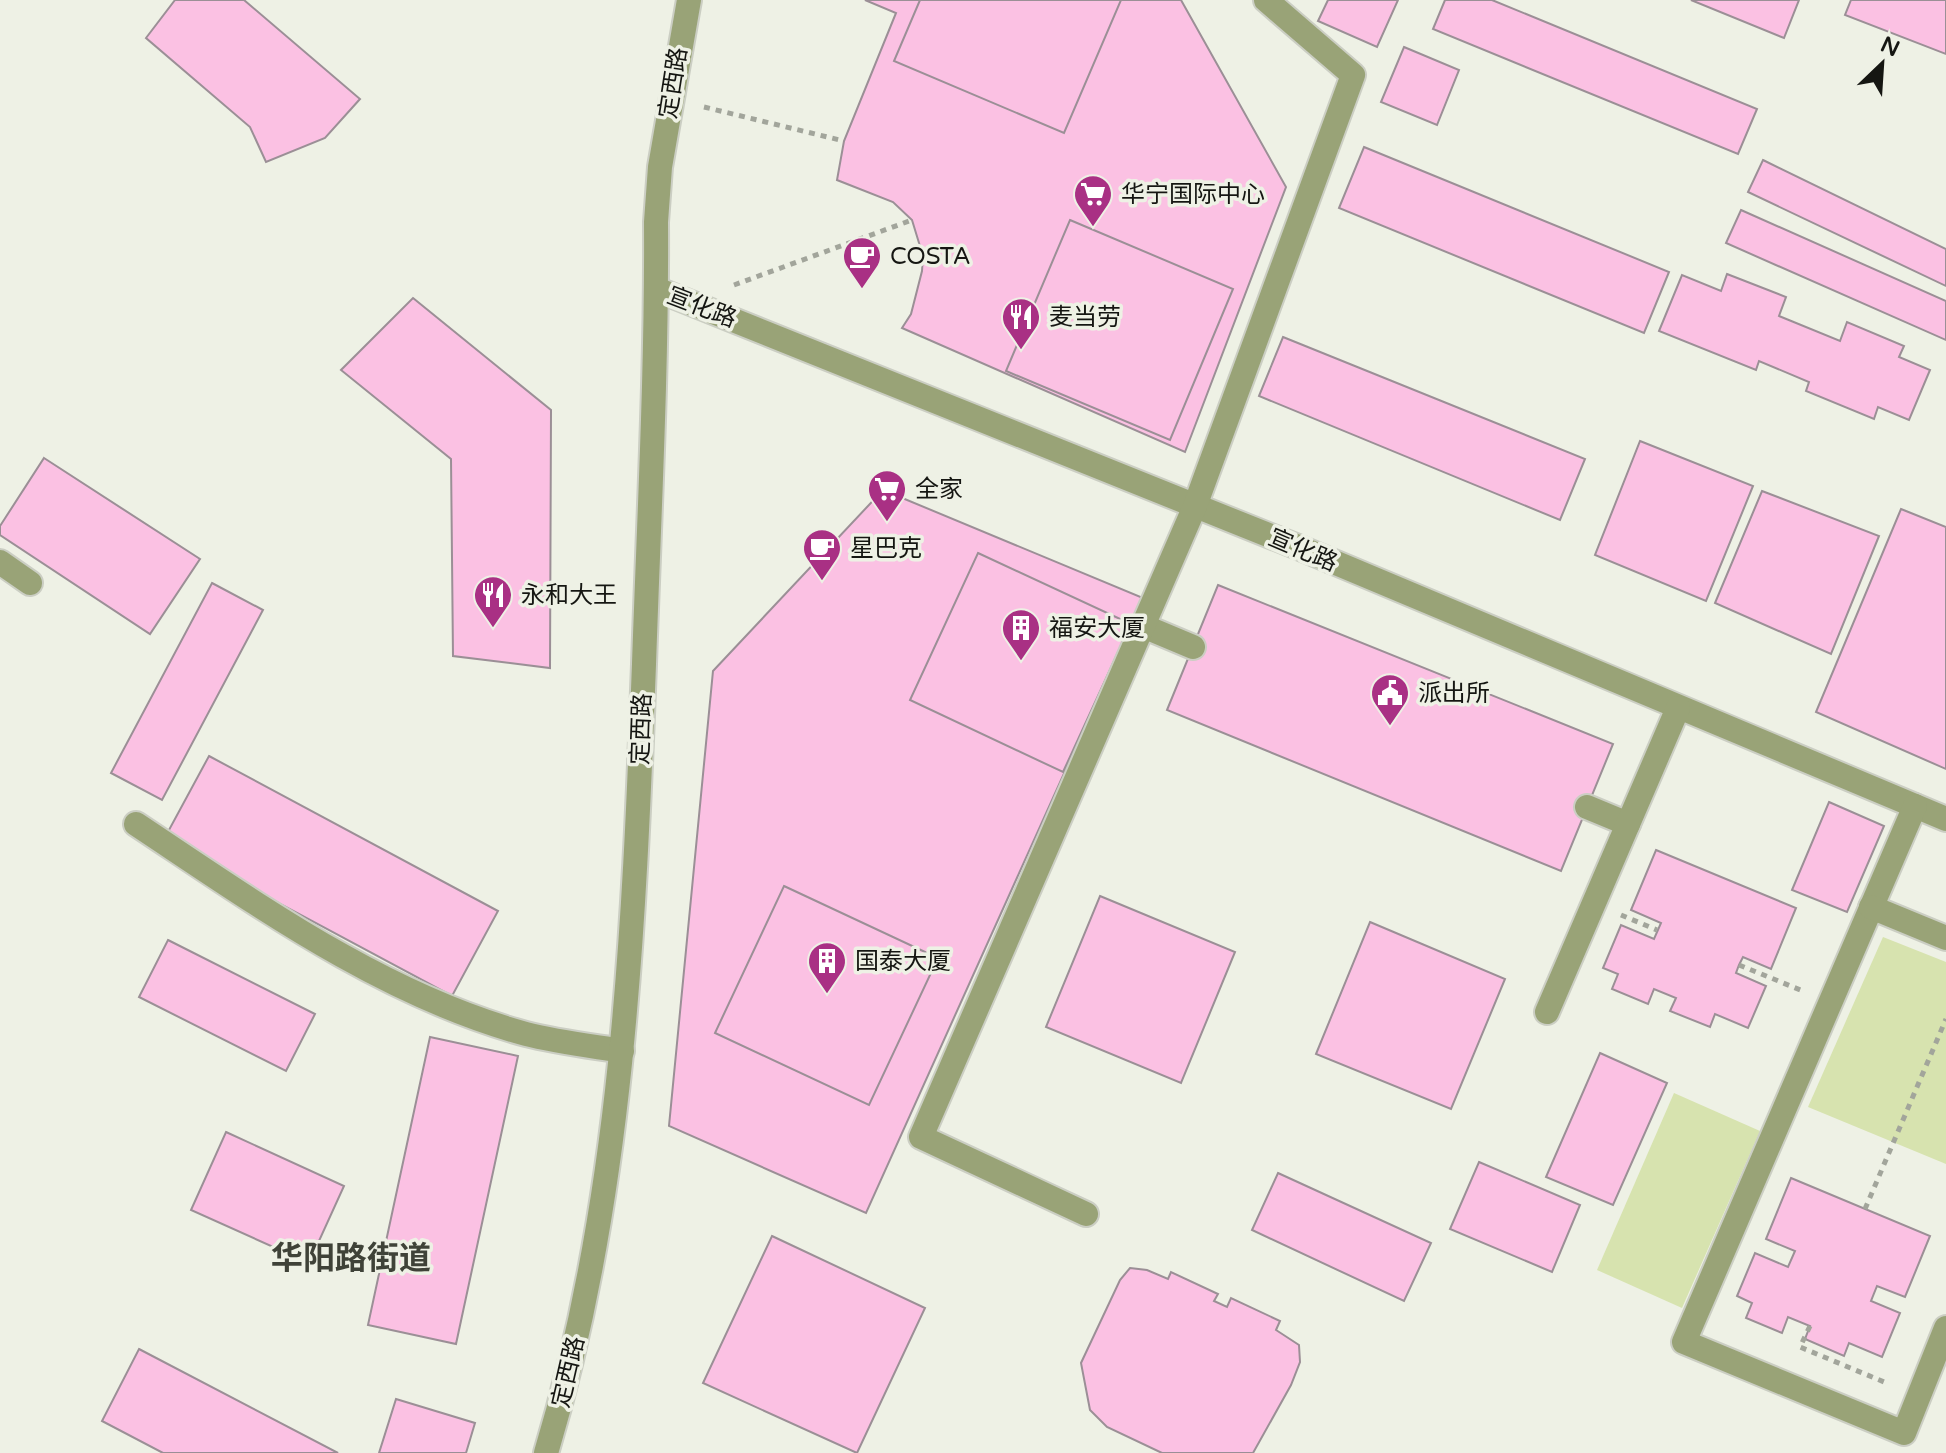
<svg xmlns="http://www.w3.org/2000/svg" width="1946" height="1453" font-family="'Varela Round','Noto Sans SC',sans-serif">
	<rect width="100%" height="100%" fill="#eef1e5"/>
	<g fill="#d7e3af">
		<path d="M 1883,937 L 1946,962 L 1946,1164 L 1808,1107 Z"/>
		<path d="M 1674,1093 L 1760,1131 L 1682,1308 L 1597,1270 Z"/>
	</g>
	<g fill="#fbc1e3" stroke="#9b8f96" stroke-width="2">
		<path d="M 175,0 L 244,0 L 360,99 L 325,138 L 266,162 L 250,127 L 146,38 Z"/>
		<path d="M 865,0 L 1181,0 L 1286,187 L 1185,452 L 902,328 L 911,314 L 922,271 L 923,256 L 912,220 L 893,202 L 837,180 L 844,141 L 896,13 Z"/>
		<path d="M 920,0 L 1121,0 L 1064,133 L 894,61 Z"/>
		<path d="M 1328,0 L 1398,0 L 1377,47 L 1318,21 Z"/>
		<path d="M 1445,0 L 1492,0 L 1757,109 L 1738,154 L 1433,29 Z"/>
		<path d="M 1691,0 L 1799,0 L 1784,38 Z"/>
		<path d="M 1851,0 L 1946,0 L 1946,54 L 1845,15 Z"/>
		<path d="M 1404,47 L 1459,70 L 1437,125 L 1381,102 Z"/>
		<path d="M 1364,147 L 1669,272 L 1644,333 L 1339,208 Z"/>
		<path d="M 1763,160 L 1946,249 L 1946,286 L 1748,192 Z"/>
		<path d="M 1741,210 L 1946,301 L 1946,340 L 1726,243 Z"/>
		<path d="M 1070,220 L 1233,289 L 1170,440 L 1006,371 Z"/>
		<path d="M 1727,274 L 1786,297 L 1779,316 L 1840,341 L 1847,322 L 1904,346 L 1899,357 L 1930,370 L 1909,420 L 1878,407 L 1874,419 L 1806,391 L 1809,382 L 1759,361 L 1756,370 L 1659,331 L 1682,275 L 1721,291 Z"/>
		<path d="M 413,298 L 551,410 L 550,668 L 453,656 L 451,459 L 341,370 Z"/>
		<path d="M 1283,337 L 1585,459 L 1560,520 L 1259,396 Z"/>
		<path d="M 1640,441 L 1753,486 L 1706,601 L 1595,555 Z"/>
		<path d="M 44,458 L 200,559 L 150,634 L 0,535 L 0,526 Z"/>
		<path d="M 883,490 L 1143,598 L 866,1213 L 669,1126 L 713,671 Z"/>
		<path d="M 1762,491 L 1879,536 L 1831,654 L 1715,603 Z"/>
		<path d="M 1901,509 L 1946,527 L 1946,769 L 1816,712 Z"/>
		<path d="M 978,553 L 1131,624 L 1063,772 L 910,700 Z"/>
		<path d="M 212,583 L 263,610 L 162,800 L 111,773 Z"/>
		<path d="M 1218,585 L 1613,744 L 1561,871 L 1167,710 Z"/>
		<path d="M 209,756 L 498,911 L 452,996 L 163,841 Z"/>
		<path d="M 1829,802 L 1884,826 L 1847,912 L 1792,890 Z"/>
		<path d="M 1656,850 L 1796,908 L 1771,969 L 1743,957 L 1739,965 L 1736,973 L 1766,986 L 1748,1028 L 1715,1014 L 1710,1027 L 1670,1011 L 1676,998 L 1654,989 L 1648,1004 L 1612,989 L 1618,974 L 1603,968 L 1621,925 L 1654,939 L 1661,923 L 1631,910 Z"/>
		<path d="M 784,886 L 938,958 L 869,1105 L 715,1033 Z"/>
		<path d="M 1100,896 L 1235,952 L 1181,1083 L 1046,1027 Z"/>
		<path d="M 1370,922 L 1505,979 L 1451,1109 L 1316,1054 Z"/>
		<path d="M 168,940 L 315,1014 L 286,1071 L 139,997 Z"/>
		<path d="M 430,1037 L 518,1056 L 456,1344 L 368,1325 Z"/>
		<path d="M 1600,1053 L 1667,1083 L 1613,1205 L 1546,1177 Z"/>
		<path d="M 226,1132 L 344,1186 L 309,1263 L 191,1210 Z"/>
		<path d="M 1479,1162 L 1580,1205 L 1552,1272 L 1450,1229 Z"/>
		<path d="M 1278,1173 L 1431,1243 L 1404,1301 L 1252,1230 Z"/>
		<path d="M 1791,1178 L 1930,1236 L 1905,1297 L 1877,1286 L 1871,1301 L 1900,1313 L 1882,1357 L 1849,1343 L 1844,1356 L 1805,1339 L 1810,1326 L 1788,1317 L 1782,1333 L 1746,1318 L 1752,1303 L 1737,1296 L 1755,1253 L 1788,1267 L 1795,1251 L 1766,1239 Z"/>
		<path d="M 772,1236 L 925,1308 L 857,1453 L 703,1383 Z"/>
		<path d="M 1130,1268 L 1147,1270 L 1168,1279 L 1171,1272 L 1218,1294 L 1214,1301 L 1227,1307 L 1231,1298 L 1280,1321 L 1276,1330 L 1299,1345 L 1300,1362 L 1291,1385 L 1253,1453 L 1162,1453 L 1107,1427 L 1090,1410 L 1081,1363 L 1120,1280 Z"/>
		<path d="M 139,1349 L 338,1453 L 163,1453 L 102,1421 Z"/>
		<path d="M 396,1399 L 475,1423 L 466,1453 L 379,1453 Z"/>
	</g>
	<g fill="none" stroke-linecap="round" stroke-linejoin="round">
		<defs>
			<g id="minor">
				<path d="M 656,289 L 1298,547 L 1946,819"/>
				<path d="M 0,562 L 30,583"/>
				<path d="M 1143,626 L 1193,647"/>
				<path d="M 1915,806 L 1684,1342 L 1904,1433 L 1946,1328"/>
				<path d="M 1587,807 L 1628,824"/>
				<path d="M 136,824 C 258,905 383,995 526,1034 C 557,1042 591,1046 622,1051"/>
				<path d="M 1871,907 L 1946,938"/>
				<path d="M 1547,1012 L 1678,708"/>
				<path d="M 1086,1214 L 921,1137 L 1195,506 L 1353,75 L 1266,0"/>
				<path d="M 546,1453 C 623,1197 634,929 644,664 C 649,517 657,369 656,222 L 660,167 L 689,0"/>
			</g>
		</defs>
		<use href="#minor" stroke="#cbcec3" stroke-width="28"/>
		<g stroke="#a2a59b" stroke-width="5" stroke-dasharray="6 6" stroke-linecap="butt">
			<path d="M 704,107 L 844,141"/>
			<path d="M 734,285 L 912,220"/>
			<path d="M 1621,915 L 1657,930"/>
			<path d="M 1739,965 L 1803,991"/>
			<path d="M 1865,1209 L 1946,1019"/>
			<path d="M 1810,1326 L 1800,1347 L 1889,1384"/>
		</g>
		<use href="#minor" stroke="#99a377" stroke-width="24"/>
	</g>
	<defs>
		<symbol id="supermarket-pin" viewBox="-11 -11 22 30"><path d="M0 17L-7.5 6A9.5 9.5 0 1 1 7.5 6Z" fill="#a93084" stroke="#eef1e5"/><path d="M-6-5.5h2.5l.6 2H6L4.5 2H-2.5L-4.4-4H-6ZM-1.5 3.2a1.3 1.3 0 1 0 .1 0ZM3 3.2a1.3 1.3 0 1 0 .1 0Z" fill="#fff"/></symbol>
		<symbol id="cafe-pin" viewBox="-11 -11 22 30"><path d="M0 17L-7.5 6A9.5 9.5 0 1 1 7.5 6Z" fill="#a93084" stroke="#eef1e5"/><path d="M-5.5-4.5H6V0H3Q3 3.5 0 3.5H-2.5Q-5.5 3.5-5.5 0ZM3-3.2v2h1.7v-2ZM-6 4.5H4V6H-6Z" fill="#fff"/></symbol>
		<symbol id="restaurant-pin" viewBox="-11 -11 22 30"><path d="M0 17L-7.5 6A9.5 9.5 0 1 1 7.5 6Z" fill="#a93084" stroke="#eef1e5"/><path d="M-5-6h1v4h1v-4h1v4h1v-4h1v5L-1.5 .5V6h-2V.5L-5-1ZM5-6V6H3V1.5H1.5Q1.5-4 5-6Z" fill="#fff"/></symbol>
		<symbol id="building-pin" viewBox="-11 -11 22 30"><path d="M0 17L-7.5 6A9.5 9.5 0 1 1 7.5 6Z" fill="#a93084" stroke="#eef1e5"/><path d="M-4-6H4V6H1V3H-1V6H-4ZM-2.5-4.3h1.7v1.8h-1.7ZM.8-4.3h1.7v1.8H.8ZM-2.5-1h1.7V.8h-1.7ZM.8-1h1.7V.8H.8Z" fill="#fff"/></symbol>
		<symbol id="civic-pin" viewBox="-11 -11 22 30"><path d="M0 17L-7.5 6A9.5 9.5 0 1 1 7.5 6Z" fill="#a93084" stroke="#eef1e5"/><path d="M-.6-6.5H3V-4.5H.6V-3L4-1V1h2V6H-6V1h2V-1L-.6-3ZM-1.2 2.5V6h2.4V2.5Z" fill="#fff"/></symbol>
	</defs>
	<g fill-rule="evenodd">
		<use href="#supermarket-pin" x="1071" y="172" width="44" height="60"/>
		<use href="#cafe-pin" x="840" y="234" width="44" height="60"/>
		<use href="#restaurant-pin" x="999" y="295" width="44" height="60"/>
		<use href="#supermarket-pin" x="865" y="467" width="44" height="60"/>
		<use href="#cafe-pin" x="800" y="526" width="44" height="60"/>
		<use href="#restaurant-pin" x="471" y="573" width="44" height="60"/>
		<use href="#building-pin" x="999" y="606" width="44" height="60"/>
		<use href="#civic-pin" x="1368" y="671" width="44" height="60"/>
		<use href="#building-pin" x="805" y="939" width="44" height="60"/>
	</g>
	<g text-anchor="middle" stroke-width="7" stroke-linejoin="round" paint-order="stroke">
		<g font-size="24" fill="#151612" stroke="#eef1e5">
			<text transform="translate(673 83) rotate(-81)" y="8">定西路</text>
			<text transform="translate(702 307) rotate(21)" y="8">宣化路</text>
			<text transform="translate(1303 550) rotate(23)" y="8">宣化路</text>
			<text transform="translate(641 729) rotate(-88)" y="8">定西路</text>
			<text transform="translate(568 1372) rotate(-77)" y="8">定西路</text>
		</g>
		<g font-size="24" fill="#151612" stroke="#eef1e5" text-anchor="start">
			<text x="1121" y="202">华宁国际中心</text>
			<text x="890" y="264">COSTA</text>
			<text x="1049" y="325">麦当劳</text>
			<text x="915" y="497">全家</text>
			<text x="850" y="556">星巴克</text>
			<text x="521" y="603">永和大王</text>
			<text x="1049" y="636">福安大厦</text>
			<text x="1418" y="701">派出所</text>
			<text x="855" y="969">国泰大厦</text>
		</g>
		<g font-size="32" font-weight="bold" fill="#3f4238" stroke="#eef1e5">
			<text x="351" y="1269">华阳路街道</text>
		</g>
	</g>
	<g transform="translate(1882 64) rotate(25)" stroke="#eef1e5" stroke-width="6" paint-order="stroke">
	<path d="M0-6L14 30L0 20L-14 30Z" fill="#151612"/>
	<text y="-12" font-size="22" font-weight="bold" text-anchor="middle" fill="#151612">N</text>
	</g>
</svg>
